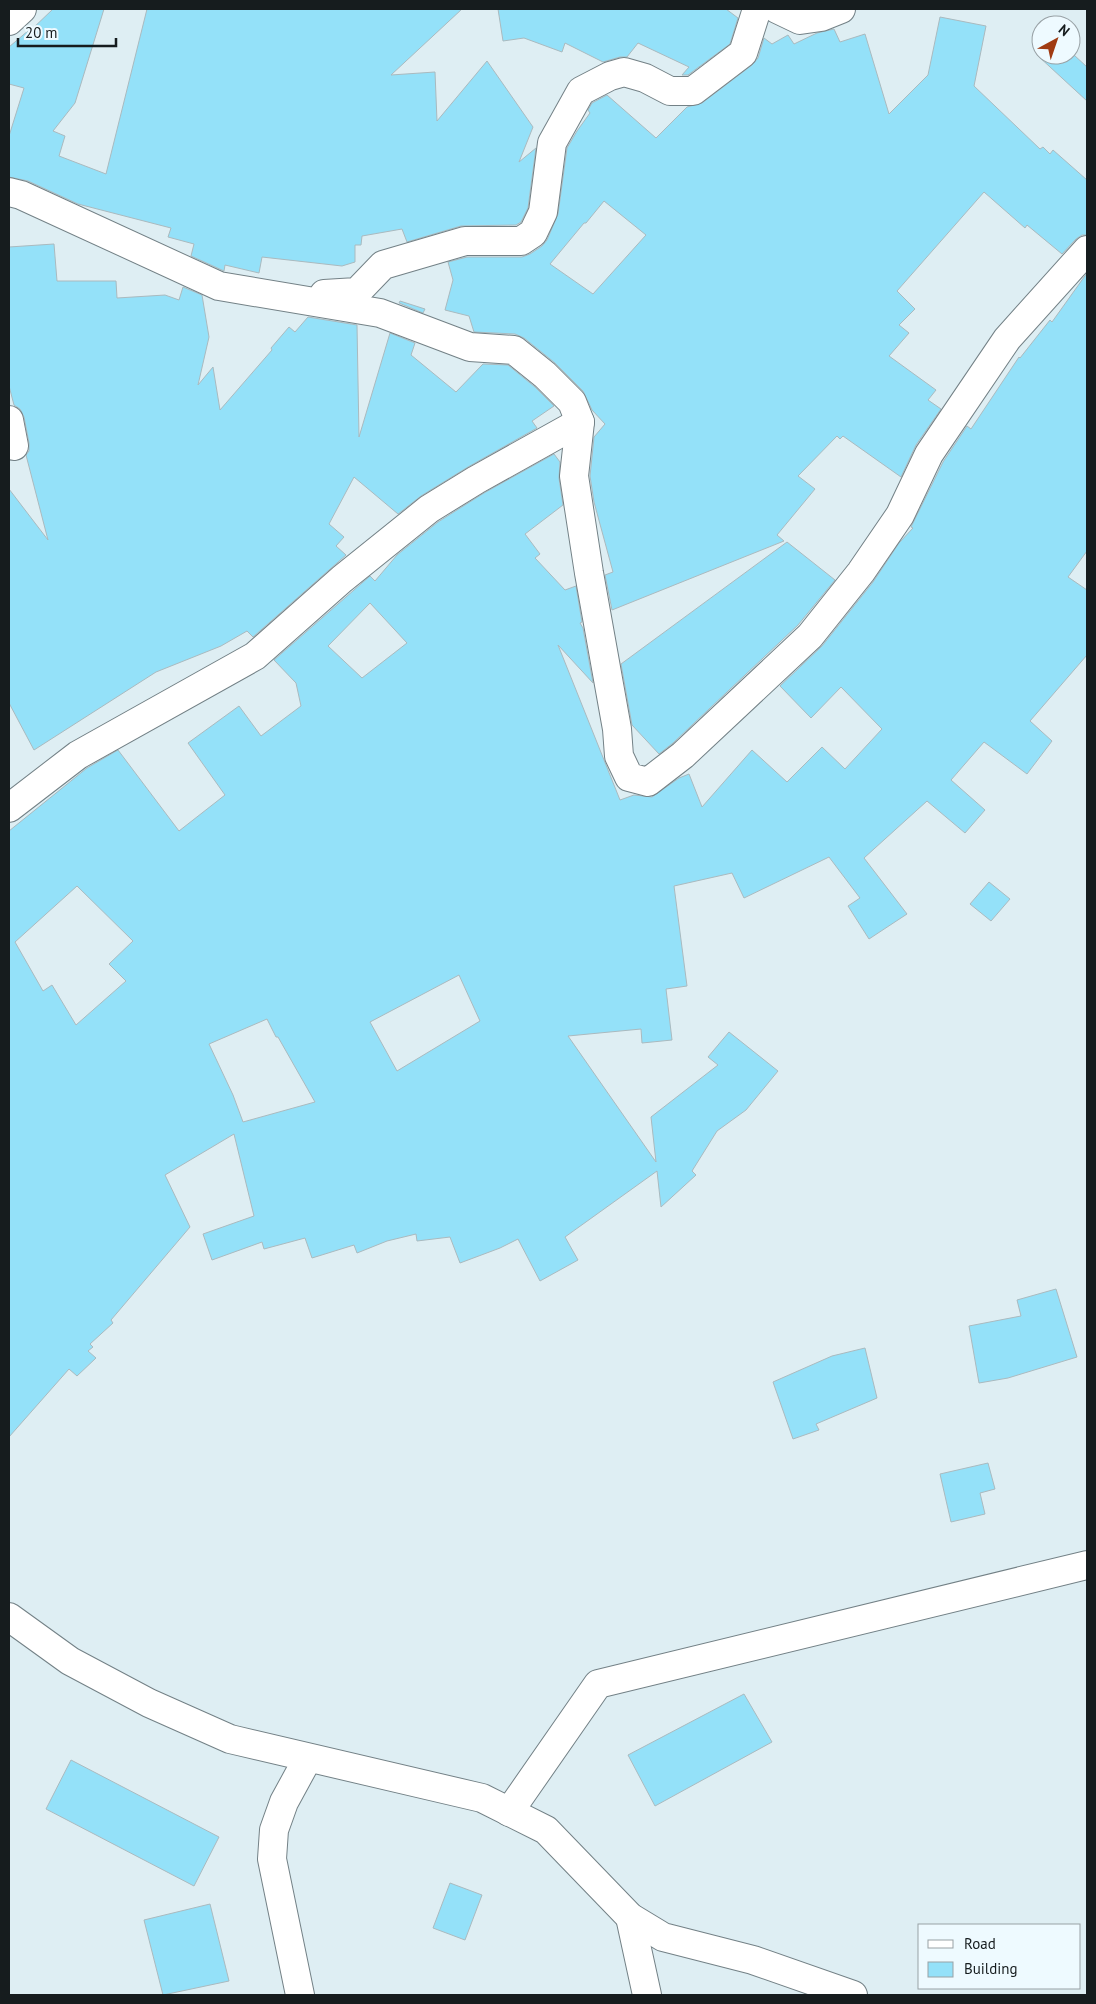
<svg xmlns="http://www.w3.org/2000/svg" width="1096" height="2004" font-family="'PT Sans',sans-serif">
	<rect width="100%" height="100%" fill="#deeef3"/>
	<g fill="#94e1f9" stroke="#aababf" fill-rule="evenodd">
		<path d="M 53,9 L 104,9 L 75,103 L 53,131 L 65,136 L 59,156 L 106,174 L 147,9 L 462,9 L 391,75 L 435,72 L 437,121 L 487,61 L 533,127 L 519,162 L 536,148 L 528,208 L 521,222 L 516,225 L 461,226 L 407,242 L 402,229 L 362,236 L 361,245 L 355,245 L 355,262 L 342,266 L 262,257 L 259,273 L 225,265 L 224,271 L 191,256 L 194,244 L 168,237 L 171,228 L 78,204 L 28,181 L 9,177 L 9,136 L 24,88 L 9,84 L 9,47 L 29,30 L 30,31 Z"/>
		<path d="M 498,9 L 726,9 L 738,18 L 730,44 L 688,75 L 682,75 L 689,67 L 638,43 L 627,57 L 620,57 L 603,62 L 565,43 L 562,52 L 524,38 L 503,41 Z"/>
		<path d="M 940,17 L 986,26 L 974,86 L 1040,149 L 1043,147 L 1050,154 L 1053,150 L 1087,180 L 1087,235 L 1082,235 L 1076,239 L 1062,254 L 1027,225 L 1025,228 L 984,192 L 897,291 L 915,309 L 899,325 L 909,333 L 889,356 L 936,390 L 928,400 L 941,409 L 916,445 L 901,477 L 843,436 L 840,439 L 837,436 L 798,476 L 815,489 L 777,535 L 784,541 L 612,610 L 605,575 L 613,572 L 594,502 L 590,476 L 594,437 L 605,424 L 592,410 L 583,391 L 555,363 L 524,338 L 515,334 L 474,332 L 469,316 L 445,310 L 453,280 L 448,262 L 467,257 L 522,257 L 530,254 L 542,246 L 547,240 L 558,214 L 567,148 L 577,131 L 590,113 L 588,110 L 592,103 L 607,95 L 656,138 L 687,107 L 702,103 L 752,65 L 758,58 L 764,38 L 772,44 L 788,35 L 794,44 L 817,33 L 834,29 L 840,42 L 865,34 L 889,114 L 928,75 ZM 604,201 L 646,235 L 593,294 L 550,264 L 584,223 L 586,223 Z"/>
		<path d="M 1037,55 L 1074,55 L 1087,67 L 1087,101 Z"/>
		<path d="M 54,244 L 57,281 L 116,281 L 117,298 L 165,295 L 179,300 L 183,287 L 202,295 L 209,337 L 198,385 L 213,367 L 220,410 L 272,350 L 271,348 L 289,327 L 295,332 L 308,317 L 357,325 L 359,437 L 390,333 L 415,343 L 411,355 L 456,392 L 483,364 L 508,365 L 535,387 L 554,406 L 532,421 L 537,428 L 468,467 L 421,496 L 398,514 L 354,477 L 329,524 L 344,537 L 336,546 L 346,555 L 253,637 L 247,631 L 221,646 L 156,672 L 34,750 L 9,703 L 9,489 L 48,540 L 26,455 L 29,451 L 29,443 L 24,417 L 20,409 L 14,405 L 9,386 L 9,247 Z"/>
		<path d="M 1087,273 L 1087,551 L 1068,577 L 1087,590 L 1087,655 L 1030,721 L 1052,741 L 1027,774 L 984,742 L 951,780 L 985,810 L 965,833 L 927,801 L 864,858 L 907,914 L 869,939 L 848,906 L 860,898 L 829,857 L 744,898 L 732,873 L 674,886 L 687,986 L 666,989 L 672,1040 L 642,1043 L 641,1029 L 568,1036 L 656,1162 L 651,1117 L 718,1065 L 708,1057 L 729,1032 L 778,1071 L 746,1110 L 717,1131 L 692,1171 L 696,1175 L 661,1207 L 657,1171 L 565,1237 L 578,1260 L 540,1281 L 518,1239 L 500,1248 L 460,1263 L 450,1237 L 417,1241 L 416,1234 L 387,1241 L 357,1253 L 354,1245 L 312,1258 L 305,1238 L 264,1249 L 262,1242 L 212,1260 L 203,1234 L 254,1216 L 234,1134 L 165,1175 L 190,1227 L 111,1320 L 113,1323 L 90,1344 L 93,1347 L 88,1351 L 96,1358 L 77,1376 L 69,1369 L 9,1437 L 9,831 L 87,768 L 118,750 L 179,831 L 225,795 L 188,743 L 239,706 L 261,736 L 301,706 L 296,683 L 274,660 L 370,576 L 375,581 L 397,555 L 438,522 L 484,493 L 554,454 L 560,462 L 559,478 L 563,505 L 525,534 L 540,554 L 535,558 L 565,590 L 576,586 L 582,622 L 580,623 L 583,628 L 593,683 L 558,645 L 620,800 L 634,795 L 652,797 L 679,778 L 689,774 L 702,807 L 752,750 L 787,782 L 822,747 L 845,769 L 882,729 L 841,687 L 811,718 L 780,686 L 822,646 L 873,582 L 899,543 L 913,528 L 911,527 L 943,462 L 967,426 L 971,429 L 1019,357 L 1020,358 L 1050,320 L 1052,322 ZM 370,603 L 407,643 L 362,678 L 328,646 ZM 77,886 L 133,941 L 109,964 L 126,981 L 76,1025 L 52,985 L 43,991 L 15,942 ZM 459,975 L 480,1021 L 397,1071 L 370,1022 ZM 267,1019 L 276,1037 L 278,1037 L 315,1102 L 243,1122 L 233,1095 L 209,1044 Z"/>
		<path d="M 400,301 L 425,309 L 423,313 L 399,303 Z"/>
		<path d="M 787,542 L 835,580 L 798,625 L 673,743 L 659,754 L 632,725 L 621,664 Z"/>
		<path d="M 989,882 L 1010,899 L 991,921 L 970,904 Z"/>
		<path d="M 1056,1289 L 1077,1357 L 1008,1378 L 979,1383 L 969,1326 L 1021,1316 L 1017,1300 Z"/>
		<path d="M 865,1348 L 877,1398 L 816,1424 L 819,1430 L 793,1439 L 773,1382 L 832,1356 Z"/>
		<path d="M 988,1463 L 995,1489 L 980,1493 L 985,1514 L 951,1522 L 940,1474 Z"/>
		<path d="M 744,1694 L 772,1742 L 655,1806 L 628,1755 Z"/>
		<path d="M 71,1760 L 219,1837 L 194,1886 L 46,1809 Z"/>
		<path d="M 450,1883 L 482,1895 L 465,1940 L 433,1928 Z"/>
		<path d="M 210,1904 L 229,1981 L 163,1995 L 144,1920 Z"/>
	</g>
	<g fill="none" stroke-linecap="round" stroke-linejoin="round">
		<defs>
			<g id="minor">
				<path d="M 777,9 L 800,20 L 821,17 L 841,9"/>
				<path d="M 9,21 L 22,9"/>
				<path d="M 9,192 L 21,195 L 219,286 L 380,313 L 470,347 L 514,350 L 545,375 L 572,402 L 580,422 L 574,476 L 589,573 L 617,729 L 619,756 L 629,777 L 648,782 L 683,755 L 810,636 L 861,572 L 900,515 L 929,454 L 1007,339 L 1087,250"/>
				<path d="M 324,294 L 357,292 L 383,265 L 465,241 L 521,241 L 533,233 L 543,212 L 552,143 L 581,91 L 610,76 L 624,72 L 645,78 L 670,91 L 693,91 L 743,53 L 757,9"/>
				<path d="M 9,420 L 14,446"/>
				<path d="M 9,808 L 78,755 L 255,656 L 342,579 L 429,509 L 476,480 L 580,422"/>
				<path d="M 9,1617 L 70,1661 L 149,1703 L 230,1739 L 482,1798 L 546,1830 L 630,1917 L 663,1937 L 753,1960 L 853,1995"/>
				<path d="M 509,1812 L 598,1684 L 1087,1565"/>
				<path d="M 630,1917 L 647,1995"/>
				<path d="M 300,1995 L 272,1859 L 274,1830 L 284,1802 L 308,1758"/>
			</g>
		</defs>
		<use href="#minor" stroke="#738186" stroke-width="30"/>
		<use href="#minor" stroke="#fff" stroke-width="28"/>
	</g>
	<rect width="1096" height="2004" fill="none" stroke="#161c1e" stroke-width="20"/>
	<rect x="918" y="1924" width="162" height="65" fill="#eefaff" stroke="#98a1a5"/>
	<rect x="928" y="1940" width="25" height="8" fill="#ffffff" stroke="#98a1a5"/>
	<text x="964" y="1949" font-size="15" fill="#161c1e">Road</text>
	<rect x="928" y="1962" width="25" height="15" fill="#94e1f9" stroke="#98a1a5"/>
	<text x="964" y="1974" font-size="15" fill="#161c1e">Building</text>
	<g transform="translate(1056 40) rotate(40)"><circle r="24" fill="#eefaff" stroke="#98a1a5"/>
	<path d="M0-4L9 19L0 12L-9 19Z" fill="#a03b12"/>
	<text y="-8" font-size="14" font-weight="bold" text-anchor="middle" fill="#161c1e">N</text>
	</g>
	<path d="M18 38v8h98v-8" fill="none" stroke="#161c1e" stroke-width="2.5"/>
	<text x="25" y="38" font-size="15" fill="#161c1e" stroke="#eefaff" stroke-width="4" paint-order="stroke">20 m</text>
</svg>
